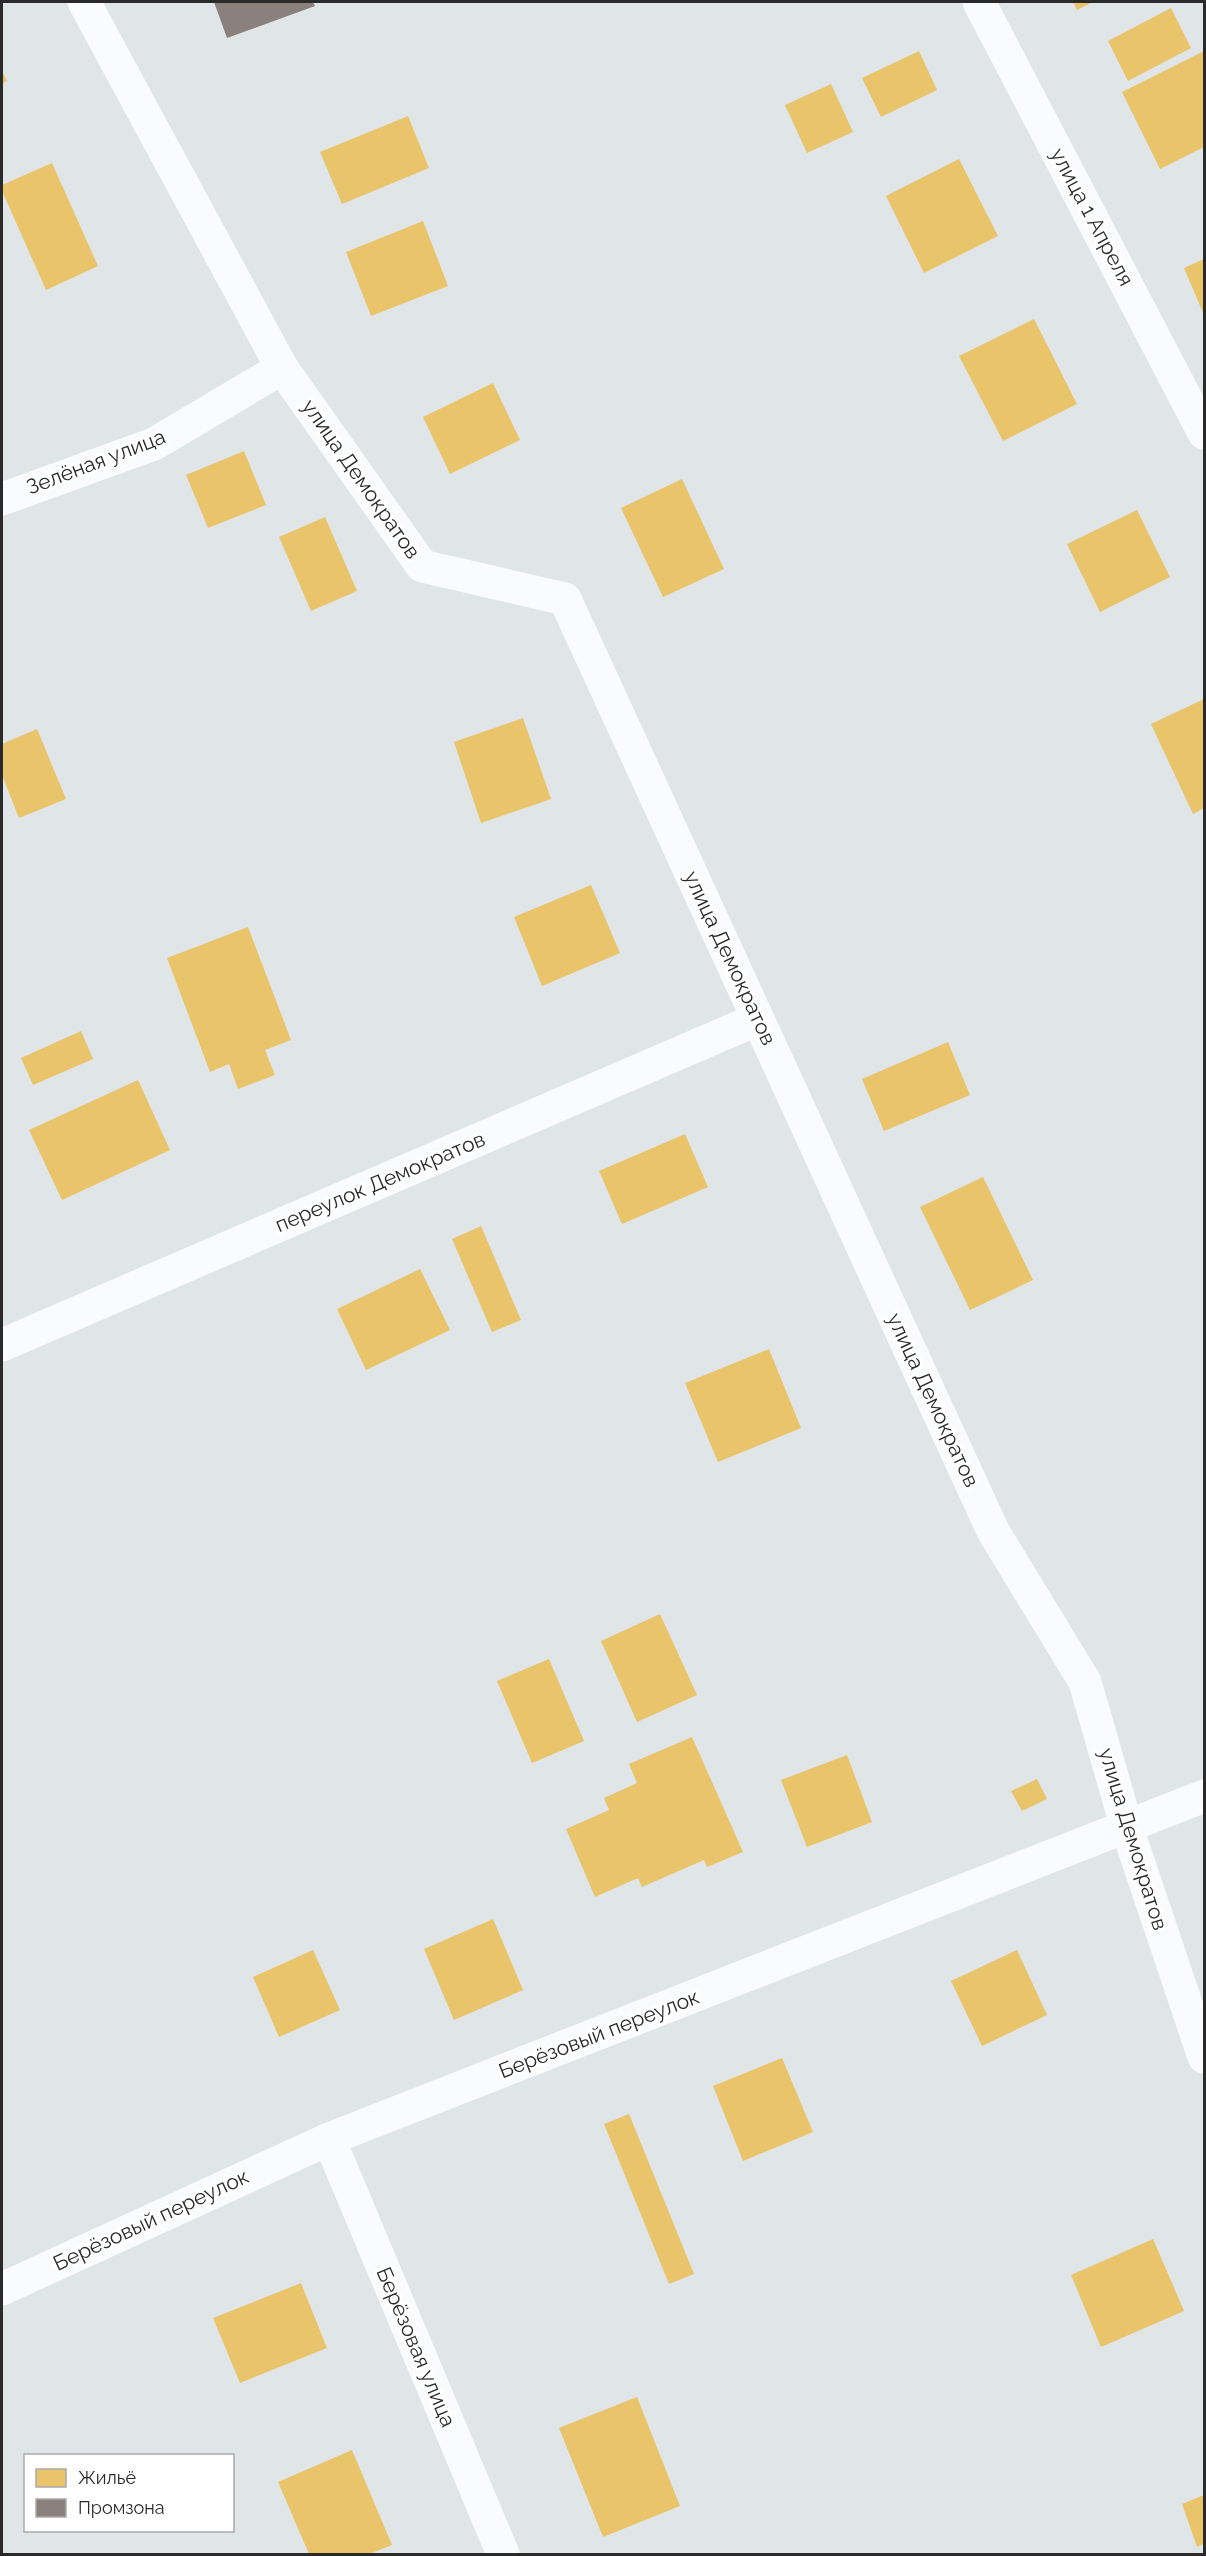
<svg xmlns="http://www.w3.org/2000/svg" width="1206" height="2556" font-family="Raleway,sans-serif">
	<rect width="100%" height="100%" fill="#e0e5e8"/>
	<g fill="#e9c46a">
		<path d="M 1073,2 L 1093,2 L 1077,10 Z"/>
		<path d="M 1171,8 L 1191,48 L 1128,81 L 1108,41 Z"/>
		<path d="M 919,51 L 937,90 L 881,117 L 862,78 Z"/>
		<path d="M 1204,51 L 1204,147 L 1160,169 L 1122,92 Z"/>
		<path d="M 2,71 L 7,81 L 2,84 Z"/>
		<path d="M 831,84 L 853,132 L 807,153 L 785,105 Z"/>
		<path d="M 408,116 L 429,168 L 342,204 L 320,152 Z"/>
		<path d="M 959,159 L 998,236 L 924,273 L 886,196 Z"/>
		<path d="M 52,163 L 98,266 L 46,290 L 2,191 L 2,185 Z"/>
		<path d="M 423,221 L 448,286 L 371,316 L 346,252 Z"/>
		<path d="M 1204,259 L 1204,315 L 1184,268 Z"/>
		<path d="M 1034,319 L 1077,404 L 1003,441 L 959,356 Z"/>
		<path d="M 493,383 L 520,440 L 450,474 L 423,417 Z"/>
		<path d="M 244,451 L 266,505 L 208,528 L 186,475 Z"/>
		<path d="M 682,479 L 724,569 L 663,597 L 621,508 Z"/>
		<path d="M 1137,510 L 1170,577 L 1100,612 L 1067,544 Z"/>
		<path d="M 325,517 L 357,591 L 311,611 L 279,537 Z"/>
		<path d="M 1204,699 L 1204,808 L 1193,814 L 1151,724 Z"/>
		<path d="M 523,718 L 551,799 L 481,823 L 454,742 Z"/>
		<path d="M 37,729 L 66,799 L 19,818 L 2,775 L 2,744 Z"/>
		<path d="M 591,885 L 620,953 L 542,986 L 514,917 Z"/>
		<path d="M 248,927 L 291,1040 L 265,1050 L 275,1075 L 238,1089 L 229,1064 L 210,1072 L 167,958 Z"/>
		<path d="M 81,1031 L 93,1059 L 33,1085 L 21,1058 Z"/>
		<path d="M 948,1042 L 970,1095 L 884,1131 L 862,1079 Z"/>
		<path d="M 138,1080 L 170,1150 L 62,1200 L 29,1130 Z"/>
		<path d="M 685,1134 L 708,1187 L 622,1224 L 599,1171 Z"/>
		<path d="M 983,1177 L 1033,1280 L 970,1310 L 920,1207 Z"/>
		<path d="M 481,1226 L 521,1320 L 492,1332 L 452,1239 Z"/>
		<path d="M 420,1269 L 450,1330 L 366,1370 L 337,1309 Z"/>
		<path d="M 769,1349 L 801,1428 L 718,1462 L 685,1383 Z"/>
		<path d="M 660,1614 L 697,1695 L 637,1722 L 601,1641 Z"/>
		<path d="M 549,1659 L 584,1741 L 532,1763 L 497,1681 Z"/>
		<path d="M 692,1737 L 743,1852 L 707,1867 L 704,1860 L 642,1887 L 638,1878 L 595,1897 L 566,1829 L 609,1810 L 604,1798 L 637,1783 L 629,1764 Z"/>
		<path d="M 847,1755 L 872,1822 L 807,1847 L 781,1780 Z"/>
		<path d="M 1037,1779 L 1047,1799 L 1022,1811 L 1011,1791 Z"/>
		<path d="M 493,1919 L 523,1990 L 454,2020 L 424,1949 Z"/>
		<path d="M 313,1950 L 340,2010 L 279,2037 L 253,1977 Z"/>
		<path d="M 1017,1950 L 1047,2015 L 982,2046 L 951,1981 Z"/>
		<path d="M 782,2058 L 813,2132 L 743,2161 L 713,2086 Z"/>
		<path d="M 629,2114 L 694,2274 L 669,2284 L 604,2124 Z"/>
		<path d="M 1153,2239 L 1184,2311 L 1101,2347 L 1071,2275 Z"/>
		<path d="M 301,2283 L 327,2348 L 240,2383 L 213,2318 Z"/>
		<path d="M 637,2397 L 680,2506 L 603,2537 L 559,2428 Z"/>
		<path d="M 352,2450 L 392,2545 L 369,2554 L 309,2554 L 278,2482 Z"/>
		<path d="M 1204,2495 L 1204,2544 L 1197,2547 L 1182,2504 Z"/>
	</g>
	<path fill="#8a817c" d="M 214,2 L 313,2 L 315,6 L 227,38 Z"/>
	<g fill="none" stroke-linecap="round" stroke-linejoin="round">
		<g stroke="#fafbfc" stroke-width="33">
			<path d="M 84,2 L 282,368 L 422,566 L 565,599 L 993,1531 L 1085,1682 L 1127,1828 L 1204,2057"/>
			<path d="M 979,2 L 1204,433"/>
			<path d="M 2,499 L 154,444 L 282,368"/>
			<path d="M 2,1345 L 758,1019"/>
			<path d="M 329,2139 L 503,2554"/>
			<path d="M 2,2289 L 329,2139 L 1204,1796"/>
		</g>
	</g>
	<g text-anchor="middle" stroke-width="6" stroke-linejoin="round" paint-order="stroke">
		<g font-size="21" fill="#2a2a2a" stroke="#fff">
			<text transform="translate(1092 217) rotate(62)" y="7">улица 1 Апреля</text>
			<text transform="translate(96 462) rotate(-21)" y="7">Зелёная улица</text>
			<text transform="translate(361 479) rotate(55)" y="7">улица Демократов</text>
			<text transform="translate(730 958) rotate(65)" y="7">улица Демократов</text>
			<text transform="translate(380 1182) rotate(-23)" y="7">переулок Демократов</text>
			<text transform="translate(933 1400) rotate(65)" y="7">улица Демократов</text>
			<text transform="translate(1133 1839) rotate(73)" y="7">улица Демократов</text>
			<text transform="translate(599 2034) rotate(-21)" y="7">Берёзовый переулок</text>
			<text transform="translate(151 2220) rotate(-25)" y="7">Берёзовый переулок</text>
			<text transform="translate(416 2347) rotate(67)" y="7">Берёзовая улица</text>
		</g>
	</g>
	<rect width="1206" height="2556" fill="none" stroke="#2a2a2a" stroke-width="6"/>
	<rect x="24" y="2454" width="210" height="78" fill="#ffffff" stroke="#aaaaaa" stroke-width="1.5"/>
	<rect x="36" y="2469" width="30" height="18" fill="#e9c46a" stroke="#aaaaaa" stroke-width="1.5"/>
	<text x="78" y="2484" font-size="18" fill="#2a2a2a">Жильё</text>
	<rect x="36" y="2499" width="30" height="18" fill="#8a817c" stroke="#aaaaaa" stroke-width="1.5"/>
	<text x="78" y="2514" font-size="18" fill="#2a2a2a">Промзона</text>
</svg>
